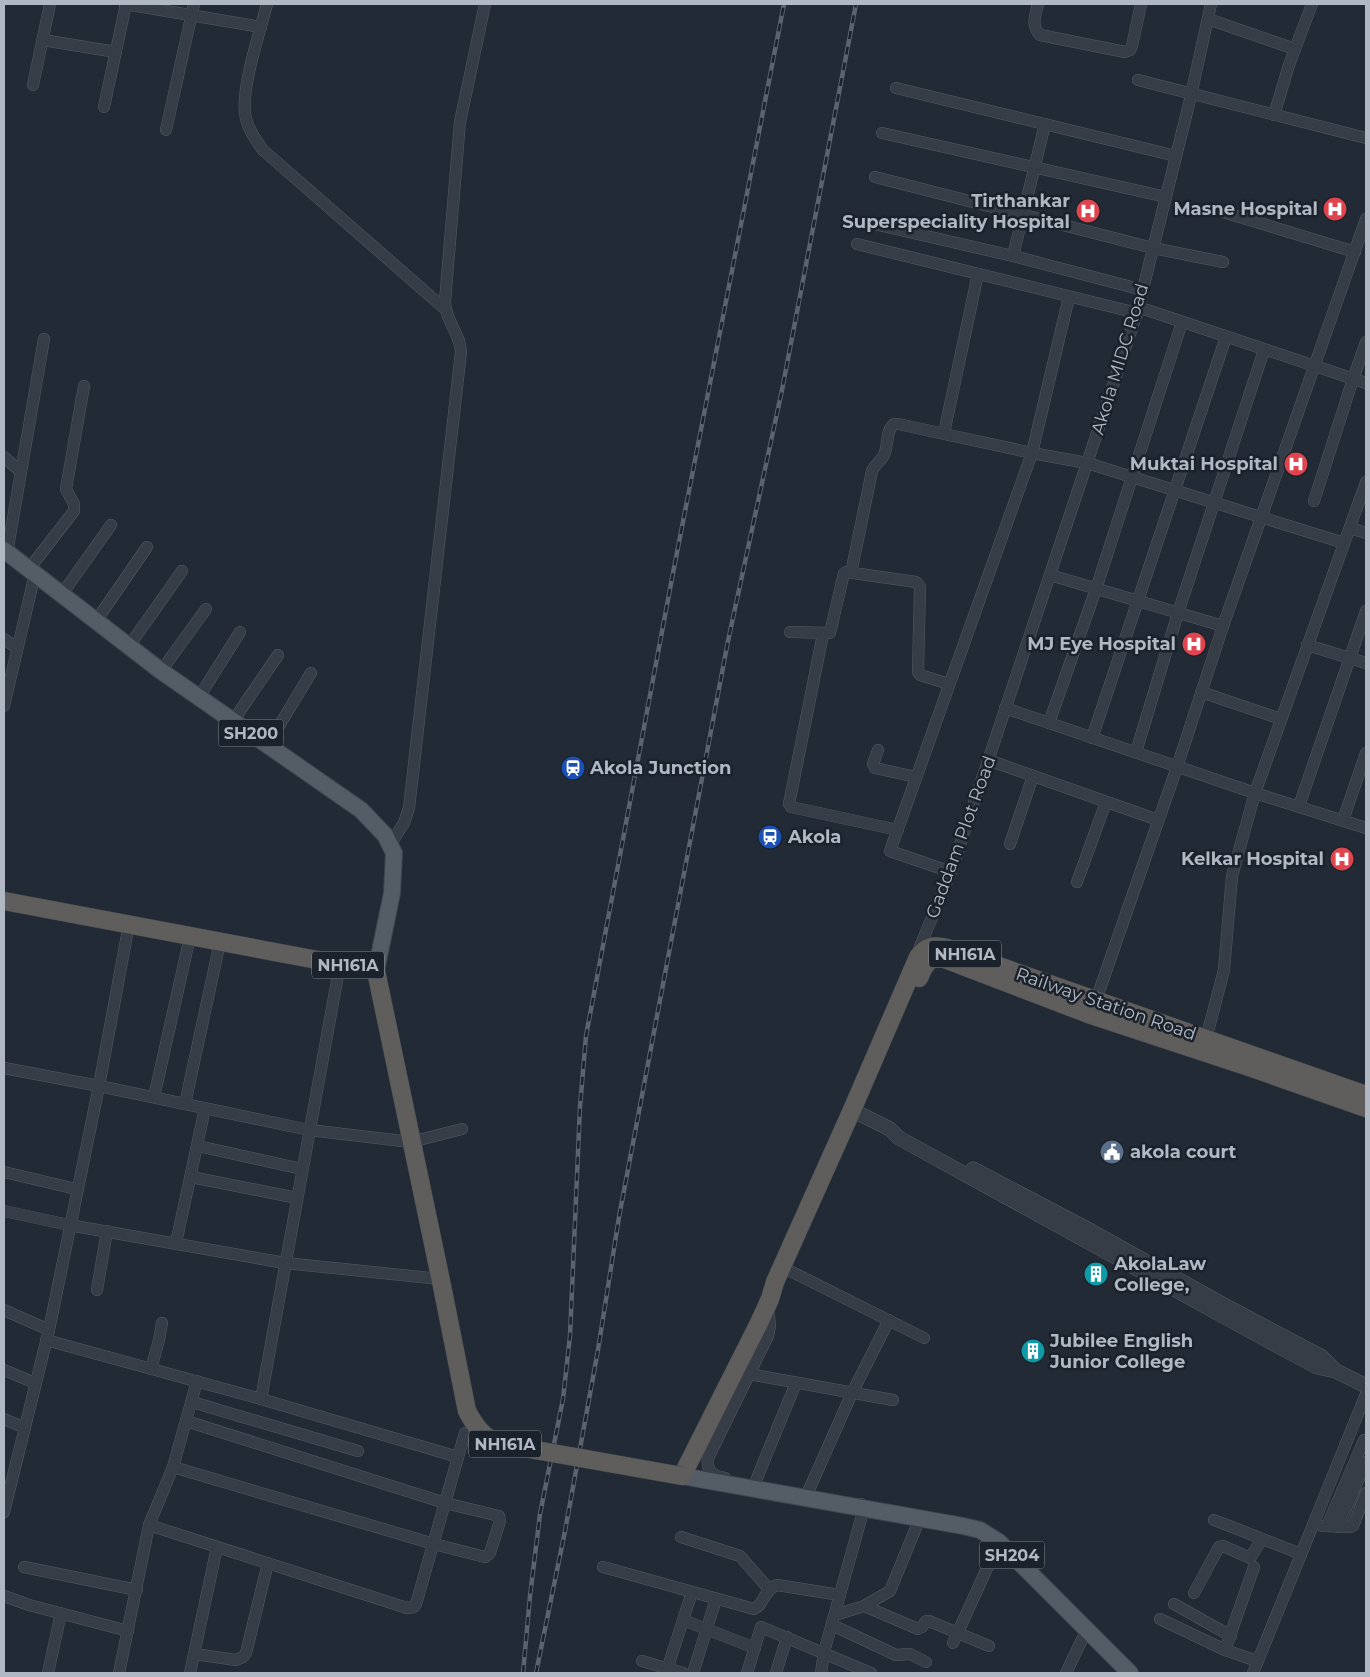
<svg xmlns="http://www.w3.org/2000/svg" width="1370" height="1677" font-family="Montserrat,sans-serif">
	<rect width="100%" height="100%" fill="#222b35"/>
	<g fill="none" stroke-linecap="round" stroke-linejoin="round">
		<defs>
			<g id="minor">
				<path d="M 125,4 L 261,27"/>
				<path d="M 267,4 C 260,33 239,92 246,119 C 249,131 256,140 263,150 L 445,309"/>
				<path d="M 1038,4 C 1035,16 1031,26 1040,35 L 1125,52 L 1130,50 L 1132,46 L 1141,4"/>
				<path d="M 1208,19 L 1295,49"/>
				<path d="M 43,40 L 116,52"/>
				<path d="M 1138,80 L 1366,138"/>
				<path d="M 33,85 L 50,4"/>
				<path d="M 896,88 L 1176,156"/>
				<path d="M 104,107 L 126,4"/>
				<path d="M 1274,115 L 1289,65 L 1312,4"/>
				<path d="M 166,130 L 194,4"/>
				<path d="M 882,133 L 1166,197"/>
				<path d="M 875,177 L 1153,248 L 1223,262"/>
				<path d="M 1223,212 L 1355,252"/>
				<path d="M 870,223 L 1013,256 L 1143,290"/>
				<path d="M 857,244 L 1137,313"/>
				<path d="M 1013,256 L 1045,124"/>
				<path d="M 1138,307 L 1366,383"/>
				<path d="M 944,433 L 978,274"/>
				<path d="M 4,457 L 21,472"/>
				<path d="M 1314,501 L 1353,379 L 1366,342"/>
				<path d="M 1350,528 L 1366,533"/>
				<path d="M 7,553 L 44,339"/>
				<path d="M 29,569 L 74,511 L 74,504 L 66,489 L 84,386"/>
				<path d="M 851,573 L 872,471 C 875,464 881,461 884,455 C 889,445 885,431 894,424 L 898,424 L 1032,453 L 1069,297"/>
				<path d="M 1050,575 L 1223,626"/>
				<path d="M 62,594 L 111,525"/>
				<path d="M 96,621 L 147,547"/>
				<path d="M 790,632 L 830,633 L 844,573 L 846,572 L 916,582 L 920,587 L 918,672 L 920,675 L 949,684"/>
				<path d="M 823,634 L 789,804 L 791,807 L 898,830"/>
				<path d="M 4,639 L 17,648"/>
				<path d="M 1307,645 L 1366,663"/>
				<path d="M 129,646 L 182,571"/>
				<path d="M 161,671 L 206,609"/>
				<path d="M 1201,692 L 1281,719"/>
				<path d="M 199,697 L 240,632"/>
				<path d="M 4,706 L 35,574"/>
				<path d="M 1005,708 L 1255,793 L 1366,828"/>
				<path d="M 233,721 L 278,655"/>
				<path d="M 1049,723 L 1096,589 L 1182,322"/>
				<path d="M 1092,738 L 1226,337"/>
				<path d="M 268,744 L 311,673"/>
				<path d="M 878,750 L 873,764 L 875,768 L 916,777"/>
				<path d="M 1136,752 L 1178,613 L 1264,350"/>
				<path d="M 988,760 L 1158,820"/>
				<path d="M 1299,806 L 1366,611"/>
				<path d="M 1343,820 L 1366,753"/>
				<path d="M 1010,844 L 1033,776"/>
				<path d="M 390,845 L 404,823 L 409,808 L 461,352 C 461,335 445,321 445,301 L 460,122 L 485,4"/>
				<path d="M 951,872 L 890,851 L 1032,453 L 1087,463 L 1344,543"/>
				<path d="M 1077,882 L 1106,802"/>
				<path d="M 924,953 L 919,949 L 951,872 L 1137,313 L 1189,104 L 1211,4"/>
				<path d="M 1094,1006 L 1177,767 L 1223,626 L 1366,219"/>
				<path d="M 1206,1039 L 1224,970 L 1232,876 L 1255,793 L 1366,482"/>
				<path d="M 4,1068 L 99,1086 L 309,1130 L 411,1142 L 462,1129"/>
				<path d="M 154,1097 L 190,937"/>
				<path d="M 185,1104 L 220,942"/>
				<path d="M 198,1146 L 302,1169"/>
				<path d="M 4,1172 L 76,1189"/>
				<path d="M 191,1177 L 297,1198"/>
				<path d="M 4,1211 L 69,1225 L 285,1263 L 440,1279"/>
				<path d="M 176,1243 L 205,1108"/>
				<path d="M 790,1271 L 924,1338"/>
				<path d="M 97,1290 L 107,1231"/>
				<path d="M 4,1310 L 49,1330"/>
				<path d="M 46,1340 L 261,1399 L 458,1457"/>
				<path d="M 151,1369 L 159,1340 L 162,1323"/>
				<path d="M 4,1370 L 35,1383"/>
				<path d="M 749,1374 L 893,1400"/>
				<path d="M 261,1399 L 340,964"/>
				<path d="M 192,1402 L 358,1451"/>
				<path d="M 4,1419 L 25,1428"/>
				<path d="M 173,1467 L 434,1544 L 485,1557 L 490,1553 L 500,1521 L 499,1516 L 445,1503 L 186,1421"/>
				<path d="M 725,1478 C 713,1476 706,1471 708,1458 L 768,1336 L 770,1326 L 768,1307"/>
				<path d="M 755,1483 L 796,1383"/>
				<path d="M 808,1492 L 852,1393 L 889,1320"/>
				<path d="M 4,1512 L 49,1330 L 99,1086 L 129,924"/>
				<path d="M 1214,1520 L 1301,1554"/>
				<path d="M 149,1525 L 173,1467 L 197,1381"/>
				<path d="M 1322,1526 L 1351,1527 L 1353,1526 L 1366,1493"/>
				<path d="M 1327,1526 L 1364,1440"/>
				<path d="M 1338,1527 L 1366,1462"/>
				<path d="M 681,1537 L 740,1556 L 769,1589"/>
				<path d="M 24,1567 L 137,1590"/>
				<path d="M 603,1567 L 754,1609 C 764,1605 764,1589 777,1585 L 840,1595"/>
				<path d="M 1194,1593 L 1219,1547 L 1223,1546 L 1250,1558 L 1262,1539"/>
				<path d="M 4,1596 L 29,1605 L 128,1631"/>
				<path d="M 1174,1604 L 1231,1636"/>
				<path d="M 864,1606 L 918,1629 L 922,1627 L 926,1621 L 929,1621 L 989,1646"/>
				<path d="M 835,1615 L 864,1606 L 890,1591 L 920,1518"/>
				<path d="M 1160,1619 L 1225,1650 L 1257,1661"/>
				<path d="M 683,1620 L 755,1648"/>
				<path d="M 832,1625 L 896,1655 L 910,1654 L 926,1662"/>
				<path d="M 953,1643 L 999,1542"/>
				<path d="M 1225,1650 L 1254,1567"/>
				<path d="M 194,1654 L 236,1660 L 243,1657 L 246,1653 L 268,1563"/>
				<path d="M 642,1661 L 683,1673"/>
				<path d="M 48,1673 L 61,1613"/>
				<path d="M 119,1673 L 149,1525 L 407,1608 L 414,1607 L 416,1604 L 465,1433"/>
				<path d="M 190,1673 L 217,1547"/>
				<path d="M 666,1673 L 692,1592"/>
				<path d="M 693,1673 L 716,1599"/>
				<path d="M 747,1673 L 761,1627 L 871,1673"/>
				<path d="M 776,1673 L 787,1637"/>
				<path d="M 821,1673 L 824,1652 L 864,1508 L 861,1504"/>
				<path d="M 1066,1673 L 1087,1629"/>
				<path d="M 1253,1673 L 1366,1394"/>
			</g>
			<g id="tertiary">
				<path d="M 852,1110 L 890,1129 L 899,1138 L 1274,1344 L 1317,1367 L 1336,1371 L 1366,1386"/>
				<path d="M 973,1169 L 1091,1231 L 1224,1305 L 1322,1357 L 1336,1371"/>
			</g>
			<g id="primary">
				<path d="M 4,550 L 161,671 L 361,810 L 385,835 L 394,853 L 392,893 L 376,971"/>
				<path d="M 682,1476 L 963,1526 L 980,1530 L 999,1542 L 1130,1673"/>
			</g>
			<g id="trunk">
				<path d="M 4,901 L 376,971 L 442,1286"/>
				<path d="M 919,978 C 923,968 929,955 942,958 L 1091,1015 L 1249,1067 L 1366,1108"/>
				<path d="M 682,1476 L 759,1323 L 770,1299 L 775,1282 L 852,1110 L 918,957 C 926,946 934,945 947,948 L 1366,1095"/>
			</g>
		</defs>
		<use href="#minor" stroke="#535b64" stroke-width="12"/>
		<use href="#tertiary" stroke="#535b64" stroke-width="15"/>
		<use href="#primary" stroke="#3f4650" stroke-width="18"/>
		<use href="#trunk" stroke="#404851" stroke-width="19"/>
		<use href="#minor" stroke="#363d46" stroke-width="11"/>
		<use href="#tertiary" stroke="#363d46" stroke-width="14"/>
		<use href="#primary" stroke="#545c66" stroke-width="16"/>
		<use href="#trunk" stroke="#605e5c" stroke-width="18"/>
		<defs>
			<g id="rail">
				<path d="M 523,1673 L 530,1596 L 540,1514 L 563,1399 L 570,1336 L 580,1107 L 586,1036 L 673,573 L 784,4"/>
				<path d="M 536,1673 L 565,1531 L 598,1350 L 619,1217 L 728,641 L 782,390 L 856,4"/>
			</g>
		</defs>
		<use href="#rail" stroke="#5a636f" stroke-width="4.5"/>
		<use href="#rail" stroke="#1b222b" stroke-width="2.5" stroke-dasharray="8" stroke-linecap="butt"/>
		<defs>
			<path id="trunk-bridge" d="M 442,1286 L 467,1411 C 475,1426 482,1435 496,1443 L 682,1476"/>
		</defs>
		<use href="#trunk-bridge" stroke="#404851" stroke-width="19" stroke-linecap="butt"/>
		<use href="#trunk-bridge" stroke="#605e5c" stroke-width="18"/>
	</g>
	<defs>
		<symbol id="hospital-disc" viewBox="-11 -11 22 22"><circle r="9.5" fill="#e0444e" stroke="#1b222b"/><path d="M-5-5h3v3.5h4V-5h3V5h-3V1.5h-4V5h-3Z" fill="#fff"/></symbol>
		<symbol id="station-disc" viewBox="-11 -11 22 22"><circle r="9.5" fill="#1a4fb4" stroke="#1b222b"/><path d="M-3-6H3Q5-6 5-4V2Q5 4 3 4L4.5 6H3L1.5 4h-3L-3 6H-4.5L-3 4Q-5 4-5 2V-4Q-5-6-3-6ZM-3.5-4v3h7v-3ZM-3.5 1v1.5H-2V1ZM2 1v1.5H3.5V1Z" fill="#fff"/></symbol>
		<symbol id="civic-disc" viewBox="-11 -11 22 22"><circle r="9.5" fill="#5c6f8a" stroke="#1b222b"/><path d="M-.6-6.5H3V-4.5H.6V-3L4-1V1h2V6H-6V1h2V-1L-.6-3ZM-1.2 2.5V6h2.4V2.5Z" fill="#fff"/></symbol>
		<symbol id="building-disc" viewBox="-11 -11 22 22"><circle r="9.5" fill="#0f9aa8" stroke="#1b222b"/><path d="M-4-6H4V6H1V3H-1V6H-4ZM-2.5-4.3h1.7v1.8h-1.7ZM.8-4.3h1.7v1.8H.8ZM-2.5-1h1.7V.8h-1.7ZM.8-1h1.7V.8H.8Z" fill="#fff"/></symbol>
	</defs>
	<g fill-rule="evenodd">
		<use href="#hospital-disc" x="1321" y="195" width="28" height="28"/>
		<use href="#hospital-disc" x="1074" y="197" width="28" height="28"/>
		<use href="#hospital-disc" x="1282" y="450" width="28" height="28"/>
		<use href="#hospital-disc" x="1180" y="630" width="28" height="28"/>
		<use href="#station-disc" x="559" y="754" width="28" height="28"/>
		<use href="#station-disc" x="756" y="823" width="28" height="28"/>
		<use href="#hospital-disc" x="1328" y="845" width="28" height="28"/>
		<use href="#civic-disc" x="1098" y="1138" width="28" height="28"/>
		<use href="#building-disc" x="1082" y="1260" width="28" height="28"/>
		<use href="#building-disc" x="1019" y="1337" width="28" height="28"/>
	</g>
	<g text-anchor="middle" stroke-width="5" stroke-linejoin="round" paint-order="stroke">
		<g fill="#1b222b" stroke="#838b95" stroke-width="1">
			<rect x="218.5" y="719.5" width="65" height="27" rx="4"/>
			<rect x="929" y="940.5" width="72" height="27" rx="4"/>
			<rect x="312" y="951.5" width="72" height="27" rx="4"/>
			<rect x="469" y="1430.5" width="72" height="27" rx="4"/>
			<rect x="979.5" y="1541.5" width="65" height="27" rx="4"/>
		</g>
		<g font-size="16" font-weight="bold" fill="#b0b8c3">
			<text x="251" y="739">SH200</text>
			<text x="965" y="960">NH161A</text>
			<text x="348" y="971">NH161A</text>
			<text x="505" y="1450">NH161A</text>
			<text x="1012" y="1561">SH204</text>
		</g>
		<g font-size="18" font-weight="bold" fill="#b0b8c3" stroke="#1b222b" text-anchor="end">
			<text x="1070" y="207">Tirthankar<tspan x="1070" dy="21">Superspeciality Hospital</tspan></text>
			<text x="1318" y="215">Masne Hospital</text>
			<text x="1278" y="470">Muktai Hospital</text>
			<text x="1176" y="650">MJ Eye Hospital</text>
			<text x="590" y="774" text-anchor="start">Akola Junction</text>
			<text x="788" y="843" text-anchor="start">Akola</text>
			<text x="1324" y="865">Kelkar Hospital</text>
			<text x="1130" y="1158" text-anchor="start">akola court</text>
			<text x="1114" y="1270" text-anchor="start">AkolaLaw<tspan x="1114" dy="21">College,</tspan></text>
			<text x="1050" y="1347" text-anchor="start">Jubilee English<tspan x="1050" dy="21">Junior College</tspan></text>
		</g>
		<g font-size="18" fill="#b0b8c3" stroke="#1b222b">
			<text transform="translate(1120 359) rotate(-73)" y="6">Akola MIDC Road</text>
			<text transform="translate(961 837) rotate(-70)" y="6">Gaddam Plot Road</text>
			<text transform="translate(1106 1004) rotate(19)" y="6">Railway Station Road</text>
		</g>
	</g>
	<rect width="1370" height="1677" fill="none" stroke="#b0b8c3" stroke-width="10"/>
</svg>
